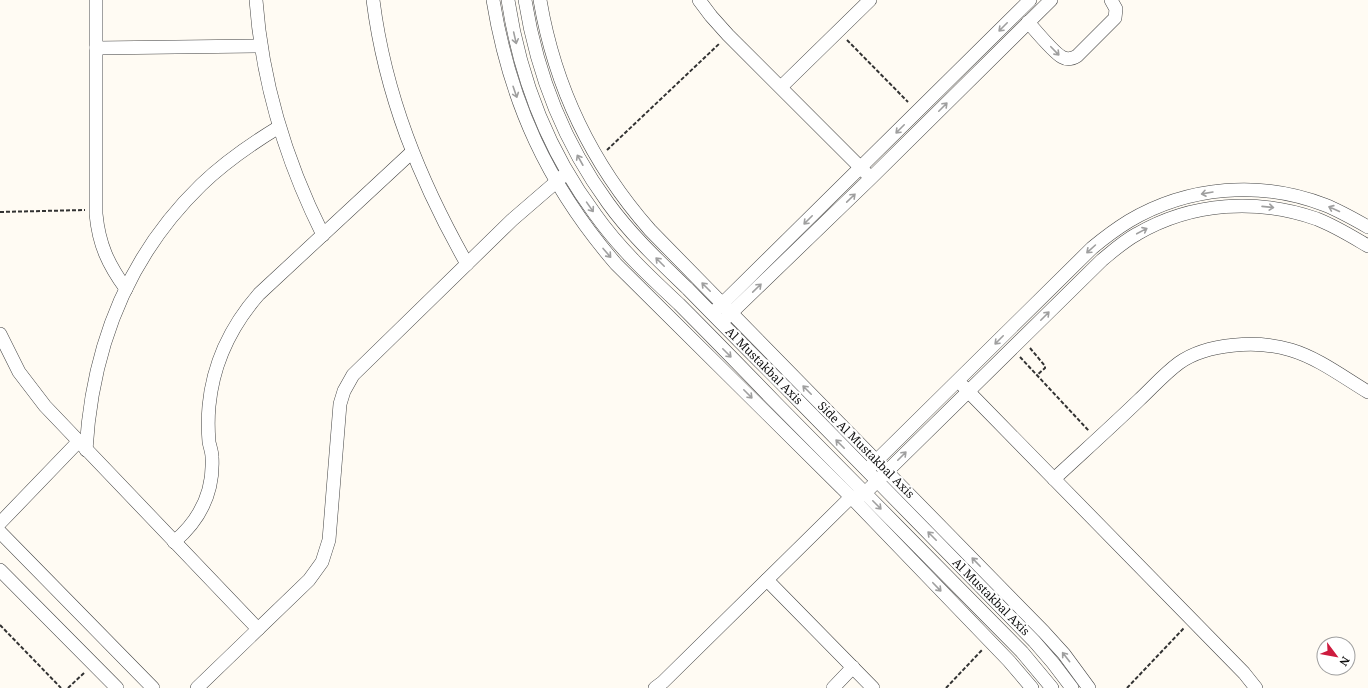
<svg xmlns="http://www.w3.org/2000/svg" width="1368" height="688" font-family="'Noto Serif',serif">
	<rect width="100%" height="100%" fill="#fffbf3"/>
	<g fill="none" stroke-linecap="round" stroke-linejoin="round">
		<defs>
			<g id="minor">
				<path d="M 96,0 L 96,214 C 99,245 108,264 126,289"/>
				<path d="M 256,0 C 262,83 286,161 323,235"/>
				<path d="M 373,0 C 385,95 420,181 467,264"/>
				<path d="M 493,0 C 510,103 548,185 616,264 L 851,497 L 1009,661 L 1032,688"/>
				<path d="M 508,0 C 520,78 548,151 595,214 C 619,248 649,276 679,304 C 712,337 745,371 777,404 C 859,487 940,569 1022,652 L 1052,688"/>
				<path d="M 525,0 C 537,74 564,143 608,203 C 631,235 660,262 688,289 C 722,324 756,358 791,393 C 872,476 953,558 1034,641 L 1053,663 L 1072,688"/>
				<path d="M 540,0 C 555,88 591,163 650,230 L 1044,632 L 1064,654 L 1089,688"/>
				<path d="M 699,0 L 711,16 L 728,35 L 867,174"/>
				<path d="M 1028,22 C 1035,30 1054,53 1062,57 C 1067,60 1072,59 1077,56 L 1115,18 L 1116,9 L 1111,0"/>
				<path d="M 96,48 L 261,46"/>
				<path d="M 781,87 L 870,0"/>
				<path d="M 717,309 L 1030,0"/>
				<path d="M 726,318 L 871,178 L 1051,0"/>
				<path d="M 0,334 L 19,372 L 45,406 L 258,629"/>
				<path d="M 963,386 L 1244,673 L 1256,688"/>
				<path d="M 86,450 C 92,348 127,257 201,185 C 225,162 251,144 279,127"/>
				<path d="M 870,467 L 1092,248 C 1104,238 1116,229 1129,221 C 1188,186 1261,180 1325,205 C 1340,211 1354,219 1368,227"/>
				<path d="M 1054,479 C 1082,453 1111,427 1139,400 C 1152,388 1164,374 1179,363 C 1207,343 1258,340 1291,350 C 1318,358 1343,377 1368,392"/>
				<path d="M 0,523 L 78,442"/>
				<path d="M 0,532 L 153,688"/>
				<path d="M 174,542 C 200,520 214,491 212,457 C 212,452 210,447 209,442 C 208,430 208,417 209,406 C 213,363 231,326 259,294 L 412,152"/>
				<path d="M 0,570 L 117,688"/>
				<path d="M 767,580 L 873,688"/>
				<path d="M 197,688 L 309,580 L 322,562 L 329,540 L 340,404 L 344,391 L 353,375 L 512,220 L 563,176"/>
				<path d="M 655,688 L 663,682 L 851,497 L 859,497 L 865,493 L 1102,260 C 1113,251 1124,241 1137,234 C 1192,202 1257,198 1317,219 C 1335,226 1351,236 1368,246"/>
				<path d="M 833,688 L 853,667"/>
			</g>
		</defs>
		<use href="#minor" stroke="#434343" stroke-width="14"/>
		<g stroke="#323232" stroke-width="2" stroke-dasharray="4 2" stroke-linecap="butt">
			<path d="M 847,40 L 908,102"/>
			<path d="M 607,150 L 720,43"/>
			<path d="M 0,212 L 85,210"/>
			<path d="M 1030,348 L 1045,366 L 1045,368 L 1037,375"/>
			<path d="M 1020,357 L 1089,431"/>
			<path d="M 0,625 L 61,688"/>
			<path d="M 68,688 L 85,672"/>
			<path d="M 946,688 L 982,650"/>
			<path d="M 1127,688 L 1184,628"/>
		</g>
		<use href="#minor" stroke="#fff" stroke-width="13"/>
	</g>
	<defs><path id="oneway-shaft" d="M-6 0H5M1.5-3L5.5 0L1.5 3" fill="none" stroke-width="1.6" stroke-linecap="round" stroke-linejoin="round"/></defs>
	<g stroke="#9f9f9f">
		<use href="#oneway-shaft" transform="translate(1003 27) rotate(135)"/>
		<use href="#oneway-shaft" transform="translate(515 38) rotate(77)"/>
		<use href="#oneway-shaft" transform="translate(1055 51) rotate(46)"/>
		<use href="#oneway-shaft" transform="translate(515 92) rotate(71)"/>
		<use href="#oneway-shaft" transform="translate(943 107) rotate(-45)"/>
		<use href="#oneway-shaft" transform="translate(900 129) rotate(135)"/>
		<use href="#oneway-shaft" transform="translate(580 160) rotate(-119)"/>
		<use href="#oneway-shaft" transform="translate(1207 193) rotate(170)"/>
		<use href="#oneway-shaft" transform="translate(851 198) rotate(-44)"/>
		<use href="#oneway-shaft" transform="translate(590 207) rotate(55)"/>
		<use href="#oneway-shaft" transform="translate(1268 207) rotate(6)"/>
		<use href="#oneway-shaft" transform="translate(1334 209) rotate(-156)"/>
		<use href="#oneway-shaft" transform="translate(808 220) rotate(135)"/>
		<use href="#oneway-shaft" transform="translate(1142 231) rotate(-28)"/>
		<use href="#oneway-shaft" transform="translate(1091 249) rotate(138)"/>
		<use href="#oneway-shaft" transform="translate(607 253) rotate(49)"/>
		<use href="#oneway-shaft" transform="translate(660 262) rotate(-135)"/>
		<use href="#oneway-shaft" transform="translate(706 287) rotate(-135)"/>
		<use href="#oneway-shaft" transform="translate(757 288) rotate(-44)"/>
		<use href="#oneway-shaft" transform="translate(1045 316) rotate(-45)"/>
		<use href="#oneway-shaft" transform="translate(999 340) rotate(135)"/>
		<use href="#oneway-shaft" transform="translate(727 353) rotate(45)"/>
		<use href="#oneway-shaft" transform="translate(807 390) rotate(-135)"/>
		<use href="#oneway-shaft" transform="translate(748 394) rotate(45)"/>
		<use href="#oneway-shaft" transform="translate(840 444) rotate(-135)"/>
		<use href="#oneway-shaft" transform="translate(902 456) rotate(-45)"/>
		<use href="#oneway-shaft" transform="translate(877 505) rotate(45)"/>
		<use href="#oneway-shaft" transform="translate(932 536) rotate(-135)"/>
		<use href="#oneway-shaft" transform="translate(976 562) rotate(-134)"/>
		<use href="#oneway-shaft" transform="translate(937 587) rotate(46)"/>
		<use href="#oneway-shaft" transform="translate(1066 657) rotate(-128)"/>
	</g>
	<g text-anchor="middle" stroke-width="4" stroke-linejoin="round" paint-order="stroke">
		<g font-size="12" fill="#101010" stroke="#fff">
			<text transform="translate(764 366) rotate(45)" y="4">Al Mustakbal Axis</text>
			<text transform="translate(866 450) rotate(45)" y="4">Side Al Mustakbal Axis</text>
			<text transform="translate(991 597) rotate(45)" y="4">Al Mustakbal Axis</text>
		</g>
	</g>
	<g transform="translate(1336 656) rotate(122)"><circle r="19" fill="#ffffff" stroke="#9f9f9f"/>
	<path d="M0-3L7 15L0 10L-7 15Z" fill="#cd1b3e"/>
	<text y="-6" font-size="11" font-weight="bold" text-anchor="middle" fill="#101010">N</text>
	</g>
</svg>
